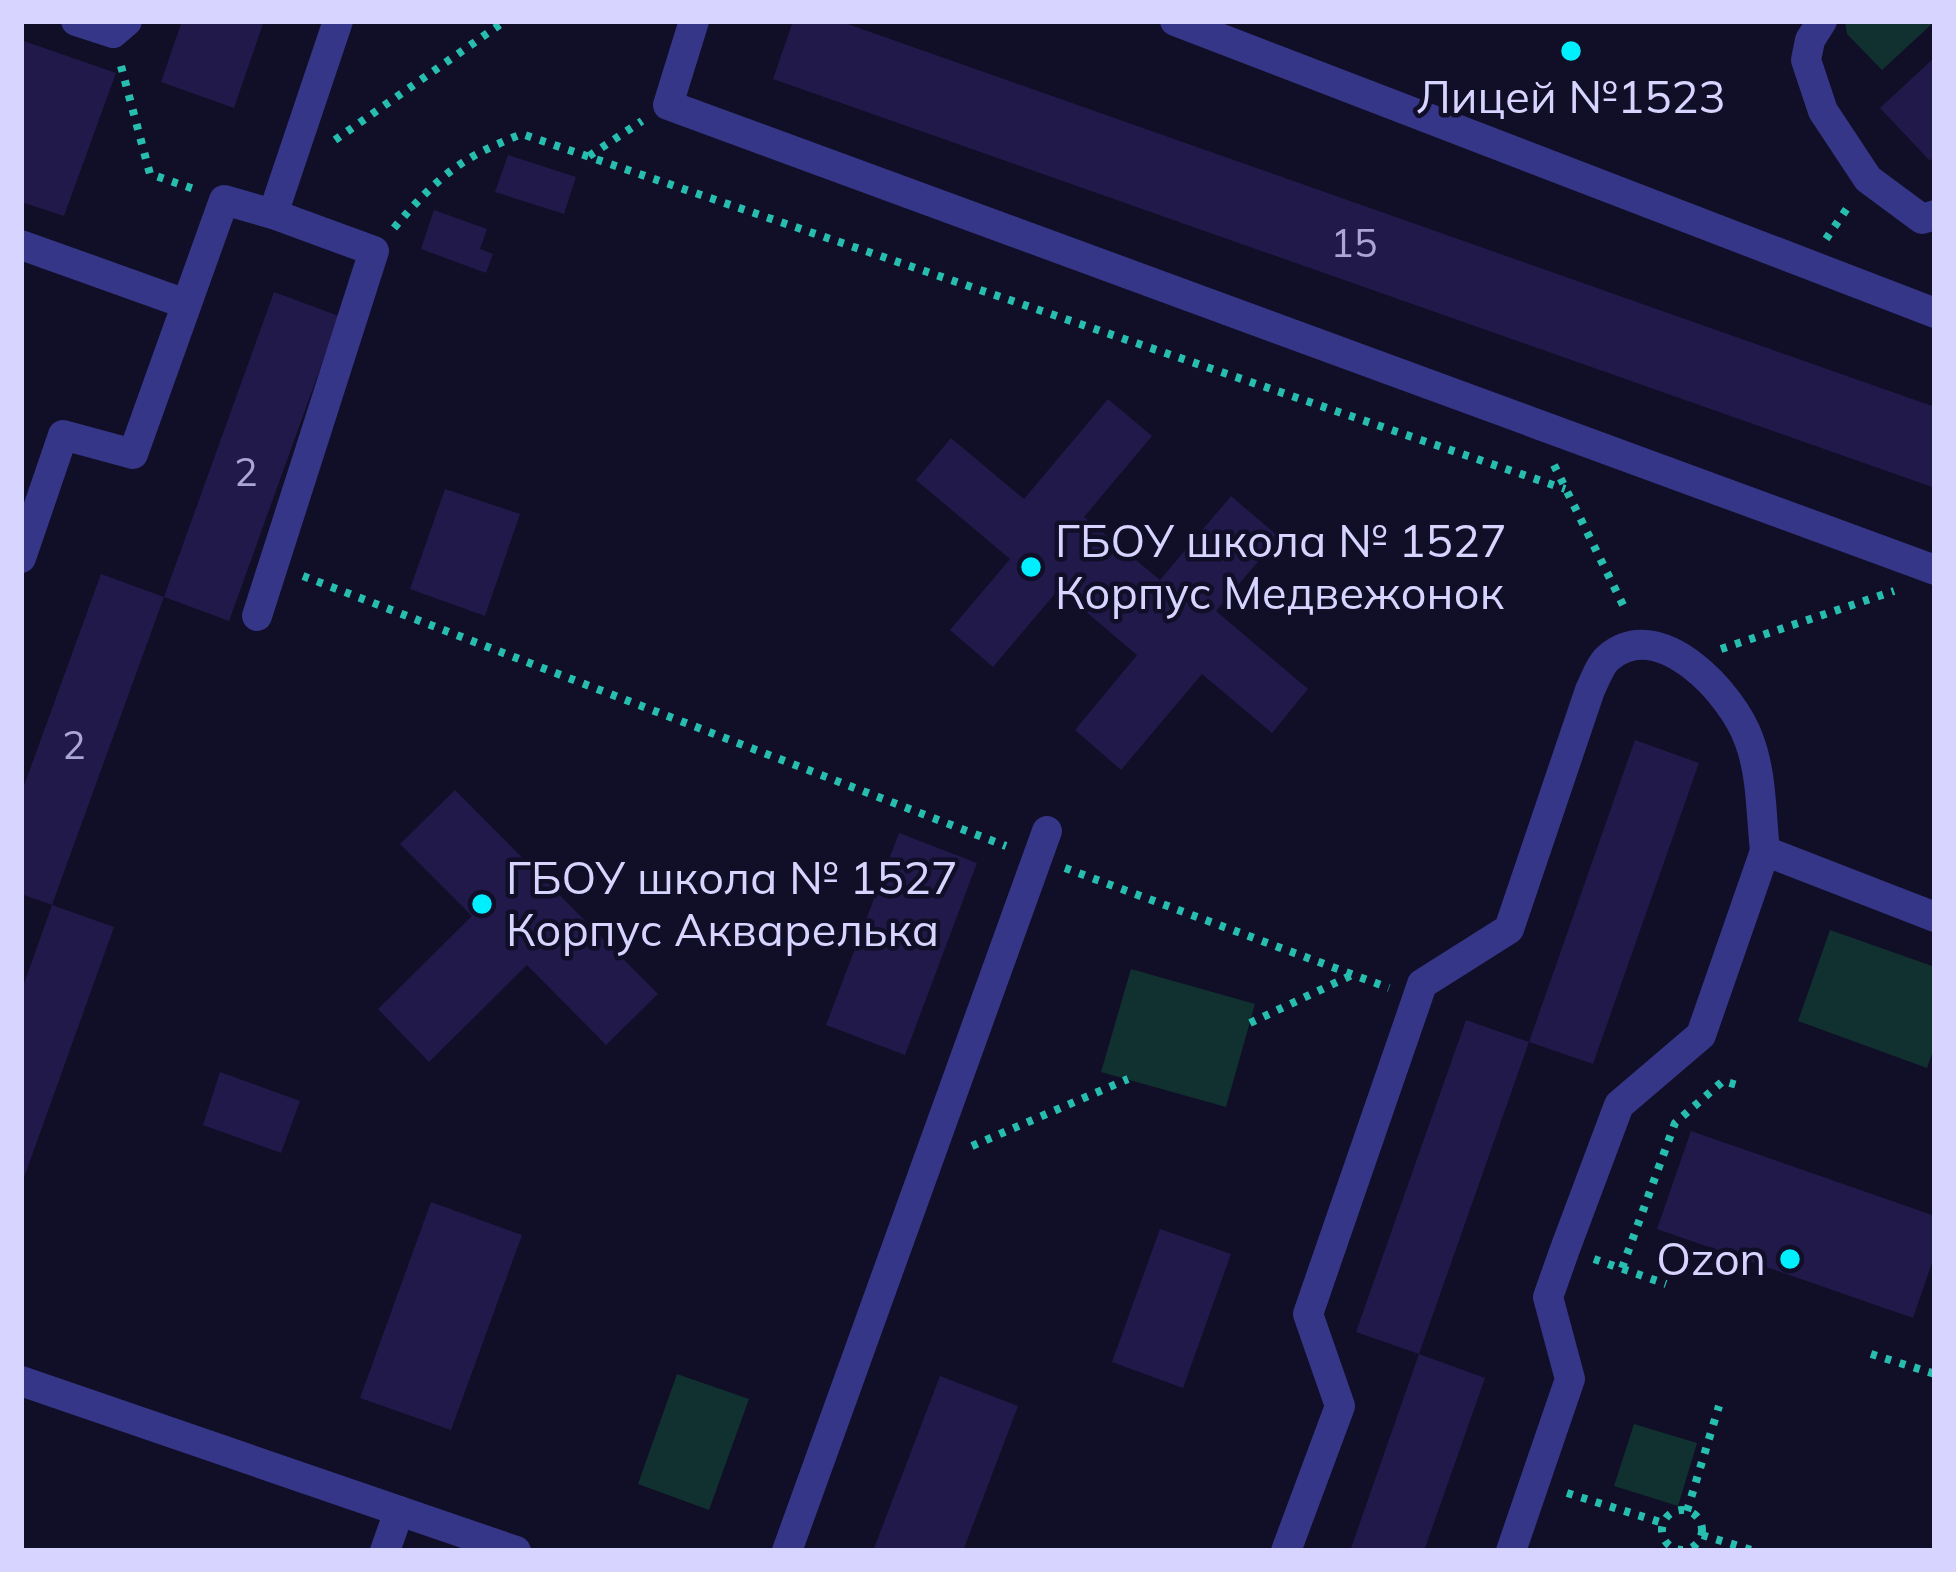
<svg xmlns="http://www.w3.org/2000/svg" width="1956" height="1572" font-family="Mulish,sans-serif">
	<rect width="100%" height="100%" fill="#110e27"/>
	<g fill="#10312f">
		<path d="M 1845,21 L 1935,21 L 1882,70 L 1847,34 Z"/>
		<path d="M 1830,930 L 1935,967 L 1935,1045 L 1927,1068 L 1798,1021 Z"/>
		<path d="M 1131,969 L 1255,1004 L 1226,1107 L 1101,1072 Z"/>
		<path d="M 677,1374 L 749,1399 L 709,1510 L 638,1484 Z"/>
		<path d="M 1634,1424 L 1697,1443 L 1678,1506 L 1614,1486 Z"/>
	</g>
	<g fill="#211949">
		<path d="M 182,21 L 264,21 L 234,108 L 161,82 Z"/>
		<path d="M 793,21 L 839,21 L 1935,407 L 1935,488 L 773,79 Z"/>
		<path d="M 21,40 L 116,73 L 64,216 L 21,202 Z"/>
		<path d="M 1935,57 L 1935,156 L 1930,161 L 1880,108 Z"/>
		<path d="M 508,155 L 576,177 L 564,214 L 495,192 Z"/>
		<path d="M 434,210 L 487,229 L 480,249 L 493,254 L 486,273 L 421,249 Z"/>
		<path d="M 274,292 L 339,316 L 229,621 L 164,597 Z"/>
		<path d="M 1108,399 L 1152,436 L 1084,517 L 1160,580 L 1231,496 L 1279,537 L 1216,611 L 1308,689 L 1272,733 L 1202,674 L 1121,770 L 1075,730 L 1137,655 L 1059,589 L 993,667 L 950,630 L 1010,559 L 916,480 L 951,438 L 1024,499 Z"/>
		<path d="M 445,489 L 520,514 L 485,616 L 410,589 Z"/>
		<path d="M 101,574 L 164,597 L 52,905 L 21,894 L 21,794 Z"/>
		<path d="M 1635,740 L 1699,763 L 1593,1064 L 1529,1042 Z"/>
		<path d="M 455,790 L 658,994 L 606,1045 L 527,965 L 429,1062 L 378,1009 L 472,916 L 400,844 Z"/>
		<path d="M 899,833 L 977,863 L 905,1055 L 826,1025 Z"/>
		<path d="M 52,905 L 114,927 L 22,1183 L 21,992 Z"/>
		<path d="M 1466,1020 L 1529,1042 L 1419,1354 L 1485,1378 L 1424,1551 L 1350,1551 L 1419,1354 L 1356,1332 Z"/>
		<path d="M 220,1072 L 300,1101 L 281,1153 L 203,1125 Z"/>
		<path d="M 1691,1131 L 1935,1216 L 1935,1254 L 1913,1318 L 1657,1229 Z"/>
		<path d="M 431,1202 L 522,1235 L 451,1430 L 360,1398 Z"/>
		<path d="M 1160,1229 L 1231,1254 L 1183,1388 L 1112,1362 Z"/>
		<path d="M 940,1376 L 1018,1406 L 963,1551 L 873,1551 Z"/>
	</g>
	<g fill="none" stroke-linecap="round" stroke-linejoin="round">
		<g stroke="#28beaf" stroke-width="8" stroke-dasharray="6 9" stroke-linecap="butt">
			<path d="M 121,66 L 150,174 L 194,189"/>
			<path d="M 335,140 L 505,21"/>
			<path d="M 589,156 L 642,121"/>
			<path d="M 394,228 C 437,178 459,158 522,134 L 1565,489"/>
			<path d="M 1826,239 L 1848,207"/>
			<path d="M 1554,465 L 1627,613"/>
			<path d="M 303,576 L 1006,846"/>
			<path d="M 1721,649 L 1894,591"/>
			<path d="M 1065,868 L 1389,988"/>
			<path d="M 1250,1023 L 1352,975"/>
			<path d="M 972,1146 L 1128,1079"/>
			<path d="M 1594,1259 L 1666,1284"/>
			<path d="M 1622,1268 L 1675,1123 L 1723,1081 L 1737,1085"/>
			<path d="M 1871,1354 L 1935,1374"/>
			<path d="M 1567,1493 L 1663,1523"/>
			<circle cx="1682" cy="1530" r="20"/>
			<path d="M 1687,1511 L 1719,1406"/>
			<path d="M 1702,1535 L 1755,1551"/>
		</g>
		<g stroke="#363688" stroke-width="30">
			<path d="M 76,21 L 113,33 L 127,21"/>
			<path d="M 694,21 L 668,105 L 1935,570"/>
			<path d="M 1175,21 L 1935,313"/>
			<path d="M 1822,21 L 1810,40 L 1806,60 L 1823,111 L 1868,179 L 1922,219 L 1935,215"/>
			<path d="M 21,245 L 186,304"/>
			<path d="M 21,558 L 63,435 L 133,454 L 224,200 L 273,214 L 338,21"/>
			<path d="M 257,616 L 374,251 L 273,214"/>
			<path d="M 21,1381 L 516,1551"/>
			<path d="M 385,1551 L 399,1511"/>
			<path d="M 787,1551 L 1047,831"/>
			<path d="M 1286,1551 L 1340,1406 L 1308,1314 L 1417,999 L 1422,984 L 1509,929 L 1590,690 C 1595,680 1600,665 1608,658 C 1659,613 1733,694 1749,740 C 1762,774 1761,815 1765,851 L 1935,917"/>
			<path d="M 1511,1551 L 1570,1379 L 1548,1297 L 1565,1249 L 1619,1105 L 1701,1035 L 1765,851"/>
		</g>
	</g>
	<g fill="#00efff" stroke="#110e27" stroke-width="4.5">
		<circle cx="1571" cy="51" r="12"/>
		<circle cx="1031" cy="567" r="12"/>
		<circle cx="482" cy="904" r="12"/>
		<circle cx="1790" cy="1259" r="12"/>
	</g>
	<g text-anchor="middle" stroke-width="9" stroke-linejoin="round" paint-order="stroke">
		<g font-size="39" fill="#aaa5d2">
			<text x="1354" y="257">15</text>
			<text x="246" y="486">2</text>
			<text x="74" y="759">2</text>
		</g>
		<g font-size="45" fill="#d7d4ff" stroke="#110e27" text-anchor="start">
			<text x="1571" y="113" text-anchor="middle">Лицей №1523</text>
			<text x="1055" y="557">ГБОУ школа № 1527<tspan x="1055" dy="52">Корпус Медвежонок</tspan></text>
			<text x="506" y="894">ГБОУ школа № 1527<tspan x="506" dy="52">Корпус Акварелька</tspan></text>
			<text x="1766" y="1275" text-anchor="end">Ozon</text>
		</g>
	</g>
	<rect width="1956" height="1572" fill="none" stroke="#d7d4ff" stroke-width="48"/>
</svg>
